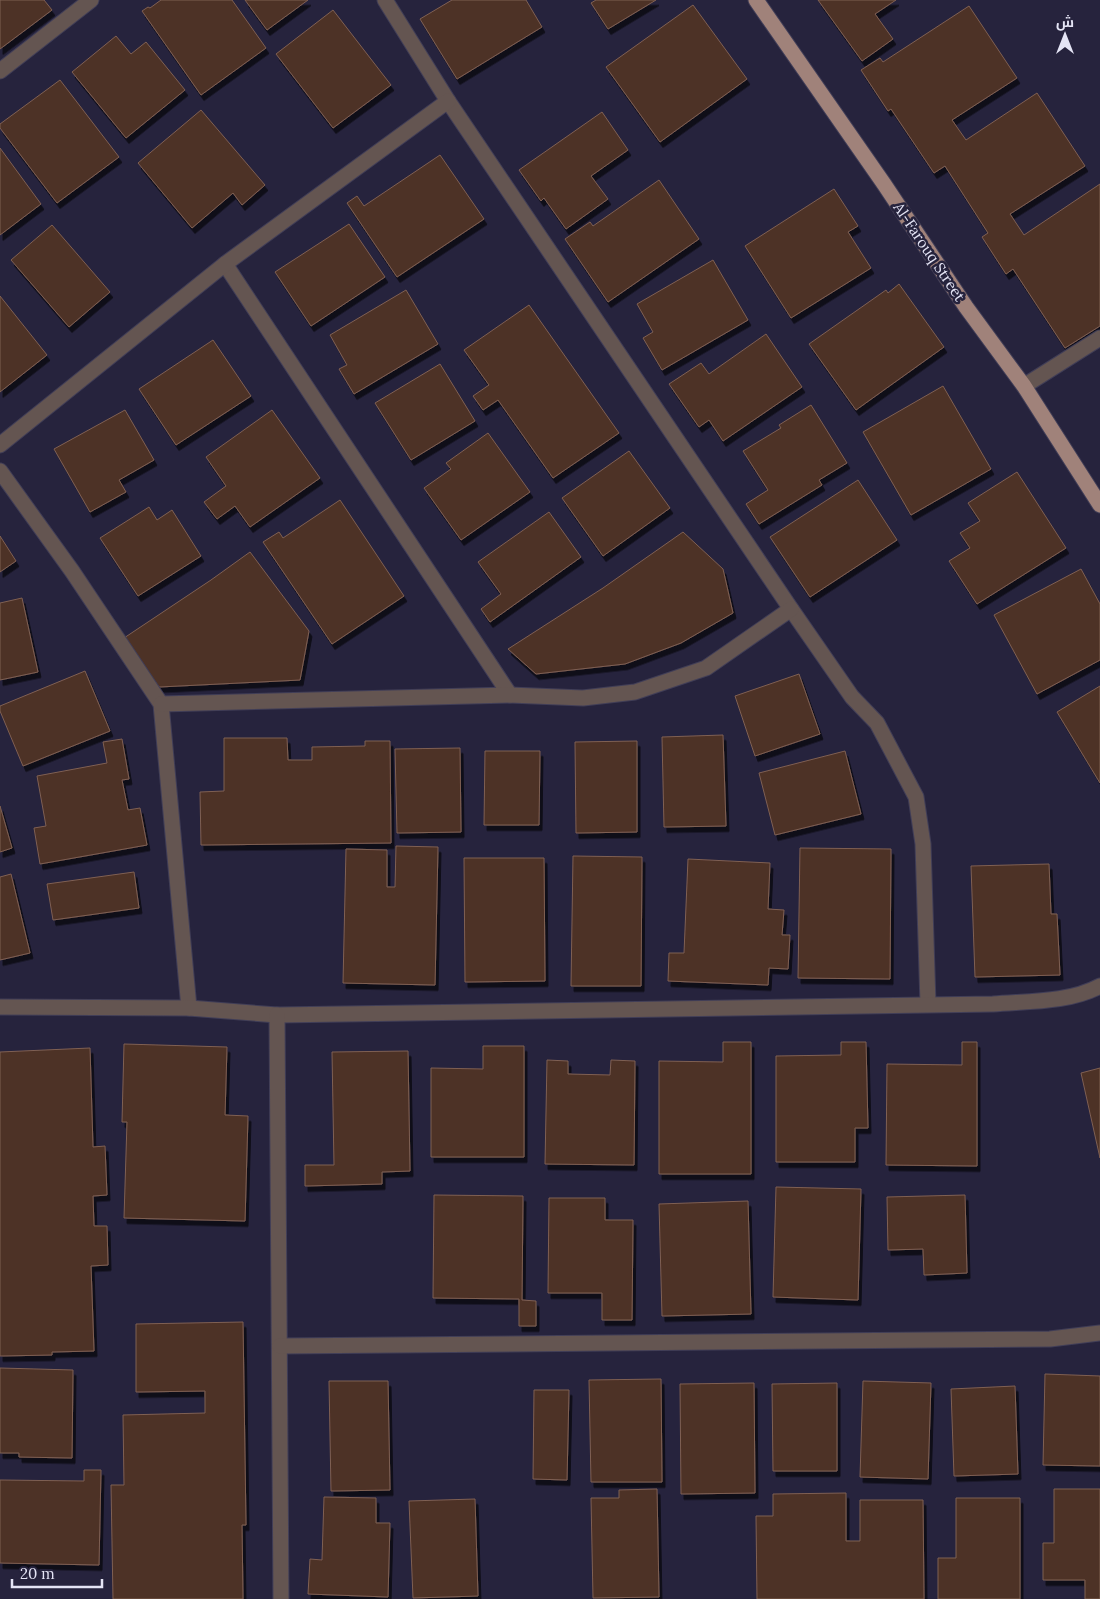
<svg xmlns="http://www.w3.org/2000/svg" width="1100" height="1599" font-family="Lora,Cairo,serif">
	<defs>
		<filter id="shadow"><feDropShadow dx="3" dy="5.5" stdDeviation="0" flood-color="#0009"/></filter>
	</defs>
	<rect width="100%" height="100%" fill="#26233d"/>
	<g fill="#4d3025" stroke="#7f6053" filter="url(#shadow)">
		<path d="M 0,0 L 44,0 L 52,10 L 0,49 Z"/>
		<path d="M 161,0 L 232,0 L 266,48 L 201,95 L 142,11 L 148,7 L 150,8 Z"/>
		<path d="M 245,0 L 308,0 L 267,30 Z"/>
		<path d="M 452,0 L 526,0 L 542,27 L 457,79 L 420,19 Z"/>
		<path d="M 596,0 L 656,0 L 608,29 L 591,3 Z"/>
		<path d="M 818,0 L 896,0 L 875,14 L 893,39 L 862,61 Z"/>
		<path d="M 693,5 L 747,79 L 660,142 L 606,67 Z"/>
		<path d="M 969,6 L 1017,78 L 952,120 L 966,140 L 1037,93 L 1085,166 L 1010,214 L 1024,235 L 1100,184 L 1100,326 L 1065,348 L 1013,269 L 1006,274 L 982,237 L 988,233 L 945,166 L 934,173 L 891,109 L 888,111 L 861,70 L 880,58 L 883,62 Z"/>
		<path d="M 333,10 L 391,85 L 333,128 L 276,54 Z"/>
		<path d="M 116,36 L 131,54 L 146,42 L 185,90 L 126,138 L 72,72 Z"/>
		<path d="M 60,80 L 119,157 L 57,203 L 0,128 L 0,124 Z"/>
		<path d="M 201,110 L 265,185 L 242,205 L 233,193 L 192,228 L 138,163 Z"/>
		<path d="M 602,112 L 628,150 L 591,176 L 608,199 L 566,229 L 544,198 L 541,201 L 519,170 Z"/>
		<path d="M 0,148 L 41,204 L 0,235 Z"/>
		<path d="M 440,155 L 484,219 L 397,277 L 347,203 L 357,196 L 364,206 Z"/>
		<path d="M 659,180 L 699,239 L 608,302 L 565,239 L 590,222 L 593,226 Z"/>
		<path d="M 834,189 L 858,226 L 848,232 L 871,268 L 791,318 L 745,246 Z"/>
		<path d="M 349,224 L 385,277 L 311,326 L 275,272 Z"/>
		<path d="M 52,225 L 110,292 L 69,327 L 11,260 Z"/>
		<path d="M 713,260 L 748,320 L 662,370 L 643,338 L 653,332 L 637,304 Z"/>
		<path d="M 899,284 L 944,347 L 856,410 L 809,344 L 886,290 L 888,293 Z"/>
		<path d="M 406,290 L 438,344 L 354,394 L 339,369 L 347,365 L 330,335 Z"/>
		<path d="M 0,296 L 47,355 L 0,392 Z"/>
		<path d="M 529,305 L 619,433 L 553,478 L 498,400 L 483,410 L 473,396 L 489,385 L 464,350 Z"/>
		<path d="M 766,334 L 802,387 L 723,441 L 709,420 L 699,427 L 669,384 L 701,363 L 709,374 Z"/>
		<path d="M 213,340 L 251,396 L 176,445 L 139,389 Z"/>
		<path d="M 440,364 L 475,421 L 411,460 L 375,403 Z"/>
		<path d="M 943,386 L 991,469 L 911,515 L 863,432 Z"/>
		<path d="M 811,405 L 847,463 L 819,480 L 822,485 L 759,524 L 746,504 L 768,490 L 743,451 L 781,428 L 779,425 Z"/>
		<path d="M 125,410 L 154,460 L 119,480 L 126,492 L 90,512 L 54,449 Z"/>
		<path d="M 272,410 L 320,478 L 250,527 L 235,506 L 217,519 L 204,502 L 226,486 L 206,457 Z"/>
		<path d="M 488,433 L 530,492 L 461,540 L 424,488 L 451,469 L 446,463 Z"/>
		<path d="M 629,451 L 670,508 L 603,556 L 562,498 Z"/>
		<path d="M 1017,472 L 1066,548 L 977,604 L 949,561 L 970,548 L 960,533 L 980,521 L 968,503 Z"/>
		<path d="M 858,480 L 897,540 L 810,597 L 770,537 Z"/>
		<path d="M 340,500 L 404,596 L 332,644 L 263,542 L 279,532 L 283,538 Z"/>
		<path d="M 149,507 L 157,520 L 172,510 L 201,556 L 138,596 L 100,538 Z"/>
		<path d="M 549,512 L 581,557 L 490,622 L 481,609 L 501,594 L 478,562 Z"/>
		<path d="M 683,532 L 723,569 L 733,613 L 681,643 L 625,664 L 536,674 L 508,649 L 603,588 Z"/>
		<path d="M 0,536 L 16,561 L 0,572 Z"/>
		<path d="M 250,552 L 309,631 L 300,680 L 159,687 L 124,638 L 211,580 Z"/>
		<path d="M 1081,569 L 1100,604 L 1100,660 L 1037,694 L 994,615 Z"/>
		<path d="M 22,598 L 38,672 L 0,680 L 0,603 Z"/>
		<path d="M 85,671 L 110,731 L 23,766 L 0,711 L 0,706 Z"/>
		<path d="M 799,674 L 820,734 L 755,756 L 735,696 Z"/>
		<path d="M 1100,686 L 1100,783 L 1057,712 Z"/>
		<path d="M 723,735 L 726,826 L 664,827 L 662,737 Z"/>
		<path d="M 224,738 L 287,738 L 288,760 L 312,760 L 312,747 L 365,746 L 365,741 L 390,741 L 391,843 L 201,845 L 200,792 L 224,791 Z"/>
		<path d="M 122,739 L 129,779 L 122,780 L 128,810 L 140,808 L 147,845 L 40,864 L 34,828 L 46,826 L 37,776 L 107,763 L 103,742 Z"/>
		<path d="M 637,741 L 637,832 L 576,833 L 575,742 Z"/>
		<path d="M 460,748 L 461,832 L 397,833 L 395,749 Z"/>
		<path d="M 485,751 L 540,751 L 539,825 L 484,825 Z"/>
		<path d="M 845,751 L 861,814 L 775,835 L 759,773 Z"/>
		<path d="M 0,806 L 12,848 L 0,852 Z"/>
		<path d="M 396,846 L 438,847 L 435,985 L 343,983 L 346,849 L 387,850 L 387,887 L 395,887 Z"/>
		<path d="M 800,848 L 891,849 L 890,979 L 798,978 Z"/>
		<path d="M 573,856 L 642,857 L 641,986 L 571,986 Z"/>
		<path d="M 464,858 L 544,858 L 545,981 L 465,982 Z"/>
		<path d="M 688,859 L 770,863 L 768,909 L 784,910 L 782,935 L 790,935 L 788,969 L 769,968 L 768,985 L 668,981 L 669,953 L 684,953 Z"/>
		<path d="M 1049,864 L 1051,914 L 1057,914 L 1060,975 L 975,977 L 971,866 Z"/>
		<path d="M 134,872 L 139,908 L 53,920 L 47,884 Z"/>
		<path d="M 11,874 L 30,953 L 0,960 L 0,877 Z"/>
		<path d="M 723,1042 L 751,1042 L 751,1174 L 659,1174 L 659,1061 L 723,1062 Z"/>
		<path d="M 841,1042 L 866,1042 L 868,1128 L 855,1128 L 855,1162 L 776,1162 L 776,1056 L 841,1055 Z"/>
		<path d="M 962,1042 L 977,1042 L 977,1166 L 886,1165 L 887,1064 L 962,1065 Z"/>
		<path d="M 124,1044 L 227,1047 L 225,1115 L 248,1116 L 245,1221 L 124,1218 L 127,1122 L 122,1122 Z"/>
		<path d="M 483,1046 L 524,1046 L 524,1157 L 431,1157 L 431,1068 L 483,1069 Z"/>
		<path d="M 90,1048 L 93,1147 L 105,1146 L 107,1195 L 93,1196 L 94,1226 L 107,1226 L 108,1265 L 91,1266 L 94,1351 L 52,1352 L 52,1355 L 0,1356 L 0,1052 Z"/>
		<path d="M 408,1051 L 410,1171 L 382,1172 L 382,1184 L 305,1186 L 305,1165 L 334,1165 L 332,1052 Z"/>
		<path d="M 547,1060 L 568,1061 L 568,1074 L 610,1075 L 611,1060 L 635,1061 L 634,1165 L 545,1164 Z"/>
		<path d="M 1100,1068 L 1100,1158 L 1081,1073 Z"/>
		<path d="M 776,1187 L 861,1189 L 858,1300 L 773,1297 Z"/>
		<path d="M 434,1195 L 523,1196 L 522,1300 L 536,1301 L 536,1326 L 519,1326 L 519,1299 L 433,1298 Z"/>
		<path d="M 965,1195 L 967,1273 L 924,1275 L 923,1249 L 888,1250 L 887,1197 Z"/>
		<path d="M 549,1198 L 605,1198 L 605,1220 L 633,1220 L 632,1320 L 602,1320 L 602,1293 L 548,1293 Z"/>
		<path d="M 748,1201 L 751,1314 L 662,1316 L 659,1204 Z"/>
		<path d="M 243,1322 L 246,1525 L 242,1525 L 243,1599 L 113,1599 L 111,1485 L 124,1485 L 123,1415 L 205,1413 L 205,1391 L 136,1392 L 136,1324 Z"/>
		<path d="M 0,1368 L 73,1370 L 72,1458 L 19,1457 L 19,1453 L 0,1453 Z"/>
		<path d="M 1045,1374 L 1100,1376 L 1100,1466 L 1043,1465 Z"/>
		<path d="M 661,1379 L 662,1482 L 591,1482 L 589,1380 Z"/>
		<path d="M 329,1381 L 388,1381 L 390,1490 L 331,1491 Z"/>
		<path d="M 863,1381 L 931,1383 L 928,1479 L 860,1477 Z"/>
		<path d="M 754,1383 L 755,1493 L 681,1494 L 680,1384 Z"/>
		<path d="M 837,1383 L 837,1471 L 773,1471 L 772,1384 Z"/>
		<path d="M 1015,1386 L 1018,1474 L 954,1476 L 951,1389 Z"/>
		<path d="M 534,1390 L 569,1390 L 567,1480 L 533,1479 Z"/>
		<path d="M 84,1470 L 101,1470 L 99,1565 L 0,1563 L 0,1480 L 84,1481 Z"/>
		<path d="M 657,1489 L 659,1597 L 593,1598 L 591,1498 L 619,1498 L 619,1490 Z"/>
		<path d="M 1054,1489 L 1100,1489 L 1100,1599 L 1085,1599 L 1085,1580 L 1043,1580 L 1043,1543 L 1054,1543 Z"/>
		<path d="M 846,1493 L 846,1541 L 860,1541 L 860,1500 L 923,1500 L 924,1599 L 757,1599 L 756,1516 L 773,1516 L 773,1494 Z"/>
		<path d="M 324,1497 L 376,1498 L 376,1523 L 390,1523 L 388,1597 L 308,1594 L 310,1559 L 322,1560 Z"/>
		<path d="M 956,1498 L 1020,1498 L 1020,1599 L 938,1599 L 938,1558 L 956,1558 Z"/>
		<path d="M 475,1499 L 478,1596 L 413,1598 L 409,1501 Z"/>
	</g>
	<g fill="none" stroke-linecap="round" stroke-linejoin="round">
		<defs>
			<g id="minor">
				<path d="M 385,0 L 448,101 L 791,609 L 852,697 L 877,723 L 916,797 L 923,844 L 928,1004"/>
				<path d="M 0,71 L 91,0"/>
				<path d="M 225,264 L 510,695"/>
				<path d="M 1024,386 L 1100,338"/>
				<path d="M 0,445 L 225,264 L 448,101"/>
				<path d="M 0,471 L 72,571 L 161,704 L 189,1008"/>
				<path d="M 161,704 L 510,695 L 583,698 L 635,692 L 706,668 L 791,609"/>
				<path d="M 0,1007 L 189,1008 L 277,1015 L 993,1004 C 1028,1001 1068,1003 1100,986"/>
				<path d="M 277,1015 L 281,1599"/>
				<path d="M 280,1346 L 1050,1339 L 1100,1333"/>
			</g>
			<path id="major" d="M 756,0 L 884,184 L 966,307 L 1024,386 L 1100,505"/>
		</defs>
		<use href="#minor" stroke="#413e57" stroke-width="17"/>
		<use href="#major" stroke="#413e57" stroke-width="17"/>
		<use href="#minor" stroke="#645551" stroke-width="15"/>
		<use href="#major" stroke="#a0827a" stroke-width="15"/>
	</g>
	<g text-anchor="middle" stroke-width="5" stroke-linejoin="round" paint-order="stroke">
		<g font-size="15" fill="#e4e4f5" stroke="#26233d">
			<text transform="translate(929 252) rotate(56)" y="5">Al-Farouq Street</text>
		</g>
	</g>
	<g transform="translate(1065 35)" stroke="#26233d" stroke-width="4" paint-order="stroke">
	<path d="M0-4L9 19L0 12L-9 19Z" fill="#e4e4f5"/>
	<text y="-8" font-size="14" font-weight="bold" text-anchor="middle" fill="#e4e4f5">ش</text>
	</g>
	<path d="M12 1579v8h90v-8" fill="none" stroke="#e4e4f5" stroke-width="2.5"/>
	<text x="20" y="1579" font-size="15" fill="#e4e4f5" stroke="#26233d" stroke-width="4" paint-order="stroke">20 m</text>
</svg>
